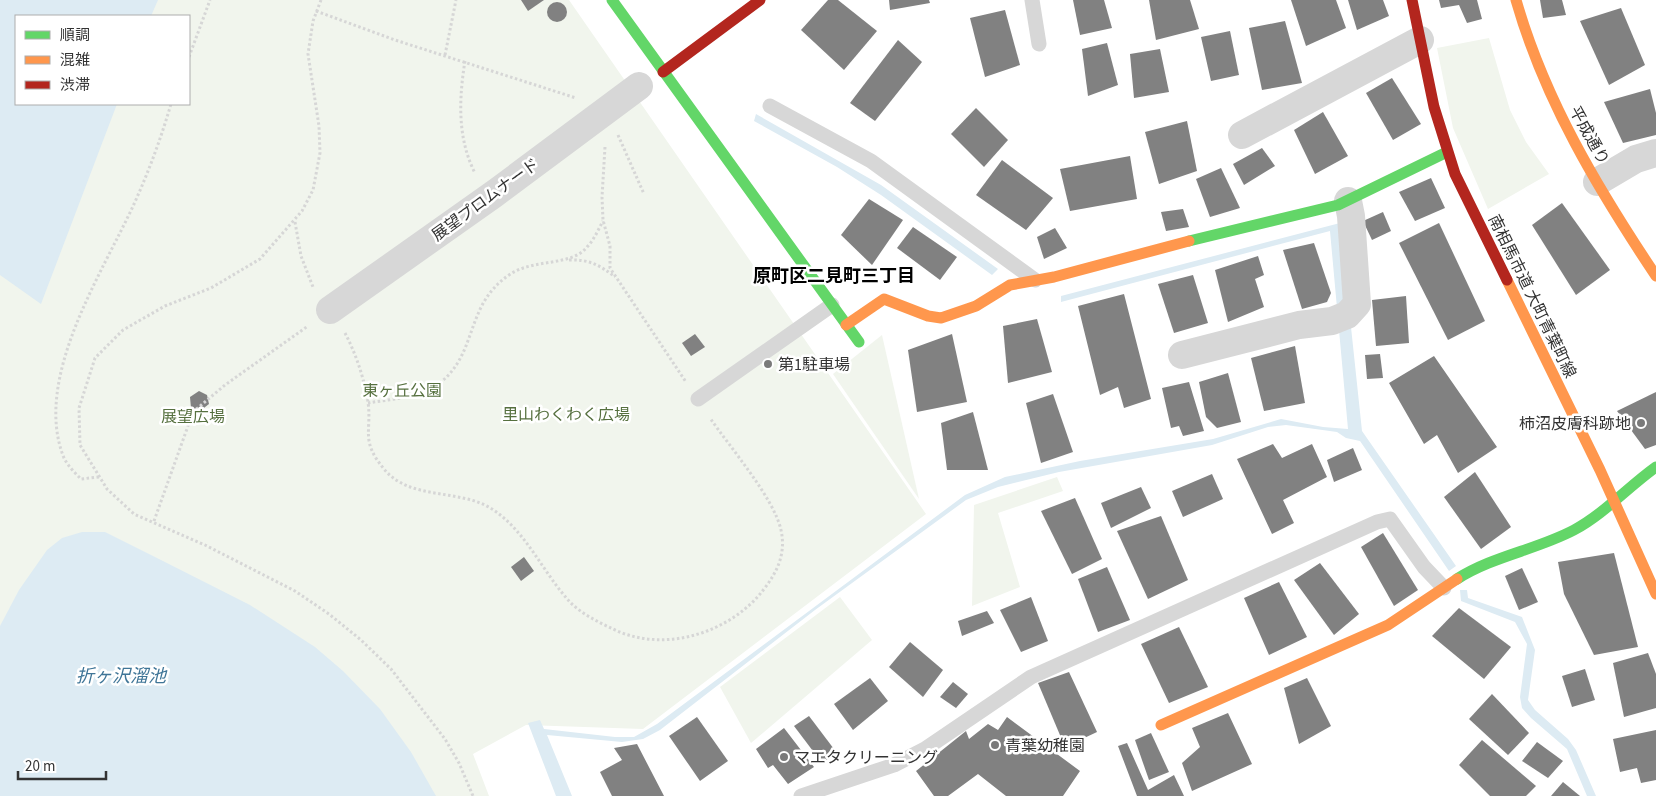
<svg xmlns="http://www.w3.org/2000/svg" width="1656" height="796" font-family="'Source Sans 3','Noto Sans JP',sans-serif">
	<rect width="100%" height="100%" fill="#fff"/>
	<g fill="#f1f5ed" fill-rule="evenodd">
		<path d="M 0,0 L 569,0 L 926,514 L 643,729 L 526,725 L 473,754 L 489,796 L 0,796 ZM 16,16 L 189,16 L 189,104 L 16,104 Z"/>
		<path d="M 1489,38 L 1510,110 L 1526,142 L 1549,174 L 1488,209 L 1453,128 L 1437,48 Z"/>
		<path d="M 882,335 L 919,499 L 833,374 Z"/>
		<path d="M 1057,477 L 1063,491 L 998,513 L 1020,587 L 972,606 L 974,505 Z"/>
		<path d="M 840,597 L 872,640 L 751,743 L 720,687 Z"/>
	</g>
	<g fill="#ddebf3">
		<path d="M 0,0 L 158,0 L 151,16 L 16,16 L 16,104 L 117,104 L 41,304 L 0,275 Z"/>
		<path d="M 756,114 L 881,185 L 998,269 L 992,275 L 881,195 L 837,167 L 754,121 Z"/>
		<path d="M 1340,223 L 1362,431 L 1456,566 L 1449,571 L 1360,441 L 1346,438 L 1337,432 L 1286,425 L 1268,427 L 1212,445 L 1059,472 L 998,487 L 966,500 L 815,610 L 660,730 L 643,739 L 622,742 L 547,735 L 572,796 L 556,796 L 528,723 L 540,720 L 544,729 L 615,737 L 634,737 L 657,724 L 965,495 L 1005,477 L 1080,461 L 1213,439 L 1281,419 L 1323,427 L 1348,429 L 1330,231 L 1061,302 L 1061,296 Z"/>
		<path d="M 82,532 L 105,532 L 155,557 L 250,605 L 315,647 L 343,671 L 380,709 L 411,752 L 436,796 L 0,796 L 0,626 L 19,590 L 47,550 L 62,538 Z"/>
		<path d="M 1460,590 L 1467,590 L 1468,598 L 1522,617 L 1535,650 L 1528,700 L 1535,710 L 1568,739 L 1576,750 L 1596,796 L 1587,796 L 1567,749 L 1531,718 L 1522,708 L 1520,697 L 1527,644 L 1515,622 L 1461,601 Z"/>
	</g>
	<g fill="#818181">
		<path d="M 521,0 L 544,0 L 528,11 Z"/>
		<path d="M 828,0 L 838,0 L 877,31 L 844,70 L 801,30 Z"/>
		<path d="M 889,0 L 929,0 L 930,3 L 890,10 Z"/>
		<path d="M 1073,0 L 1104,0 L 1112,28 L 1080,35 Z"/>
		<path d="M 1149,0 L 1190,0 L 1199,29 L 1156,40 Z"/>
		<path d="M 1291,0 L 1336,0 L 1346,28 L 1306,46 Z"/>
		<path d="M 1348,0 L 1383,0 L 1389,16 L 1357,30 Z"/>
		<path d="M 1439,0 L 1477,0 L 1482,19 L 1467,23 L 1459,5 L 1441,8 Z"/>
		<path d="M 1540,0 L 1562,0 L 1566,15 L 1543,18 Z"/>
		<circle cx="557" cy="12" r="10"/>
		<path d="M 1621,8 L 1645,65 L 1609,85 L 1580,21 Z"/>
		<path d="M 1005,10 L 1020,65 L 985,77 L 970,18 Z"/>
		<path d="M 1285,21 L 1302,83 L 1262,90 L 1249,28 Z"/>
		<path d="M 1230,31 L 1239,75 L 1211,81 L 1201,37 Z"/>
		<path d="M 898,40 L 922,62 L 875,121 L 850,103 Z"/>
		<path d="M 1107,43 L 1118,85 L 1088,96 L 1082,49 Z"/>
		<path d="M 1160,49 L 1169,92 L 1134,98 L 1130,54 Z"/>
		<path d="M 1392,78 L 1421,124 L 1393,140 L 1366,93 Z"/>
		<path d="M 1650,89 L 1656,113 L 1656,135 L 1623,143 L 1604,102 Z"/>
		<path d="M 976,108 L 1008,140 L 984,167 L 951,134 Z"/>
		<path d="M 1323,112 L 1348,156 L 1315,174 L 1294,130 Z"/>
		<path d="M 1187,121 L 1197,171 L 1159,184 L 1145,132 Z"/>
		<path d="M 1262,148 L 1275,166 L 1244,185 L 1233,164 Z"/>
		<path d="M 1130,156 L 1137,199 L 1070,211 L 1060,169 Z"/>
		<path d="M 1002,160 L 1053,198 L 1026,230 L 976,195 Z"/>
		<path d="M 1221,168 L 1240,208 L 1210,217 L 1196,179 Z"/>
		<path d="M 1431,178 L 1445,208 L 1415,221 L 1399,192 Z"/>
		<path d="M 869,199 L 903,220 L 872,265 L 841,235 Z"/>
		<path d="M 1562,203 L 1610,270 L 1576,295 L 1532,225 Z"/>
		<path d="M 1183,209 L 1189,227 L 1166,231 L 1161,212 Z"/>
		<path d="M 1383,212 L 1391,231 L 1372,240 L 1363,221 Z"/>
		<path d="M 1439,223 L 1485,321 L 1448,340 L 1399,243 Z"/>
		<path d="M 913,227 L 957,257 L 940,280 L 897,248 Z"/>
		<path d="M 1055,228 L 1067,248 L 1044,259 L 1037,237 Z"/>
		<path d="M 1314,243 L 1331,293 L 1327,302 L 1302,309 L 1283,250 Z"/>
		<path d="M 1258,256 L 1264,275 L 1255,279 L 1264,307 L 1228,322 L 1215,270 Z"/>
		<path d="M 1193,275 L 1208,323 L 1174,333 L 1158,284 Z"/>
		<path d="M 1124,294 L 1151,399 L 1124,408 L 1118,387 L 1100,395 L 1078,306 Z"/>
		<path d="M 1406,296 L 1409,343 L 1376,346 L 1372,300 Z"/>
		<path d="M 1037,319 L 1052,372 L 1008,383 L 1003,326 Z"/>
		<path d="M 695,334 L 705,347 L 691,356 L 682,343 Z"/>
		<path d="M 952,334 L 967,402 L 917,412 L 908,350 Z"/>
		<path d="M 1295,346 L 1305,403 L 1264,411 L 1251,358 Z"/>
		<path d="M 1380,354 L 1383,378 L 1367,379 L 1365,355 Z"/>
		<path d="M 1434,356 L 1497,447 L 1458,473 L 1437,435 L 1424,444 L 1389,383 Z"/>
		<path d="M 1228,373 L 1241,422 L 1217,428 L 1206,417 L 1199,382 Z"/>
		<path d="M 1189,382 L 1204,431 L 1183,436 L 1179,426 L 1171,428 L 1162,388 Z"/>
		<path d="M 199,391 L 207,395 L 209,404 L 200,411 L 191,408 L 190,397 Z"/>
		<path d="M 1656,392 L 1656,445 L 1645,449 L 1617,411 Z"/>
		<path d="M 1053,394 L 1073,452 L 1041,463 L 1026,403 Z"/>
		<path d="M 973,412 L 988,470 L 947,470 L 941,423 Z"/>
		<path d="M 1273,444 L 1282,458 L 1312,444 L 1327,477 L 1283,500 L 1294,523 L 1272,534 L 1237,459 Z"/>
		<path d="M 1353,448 L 1362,470 L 1334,482 L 1327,460 Z"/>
		<path d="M 1475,472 L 1511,527 L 1481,549 L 1444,497 Z"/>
		<path d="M 1212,474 L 1223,499 L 1183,517 L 1172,491 Z"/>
		<path d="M 1141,487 L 1151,508 L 1111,528 L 1101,503 Z"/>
		<path d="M 1075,498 L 1102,559 L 1072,574 L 1041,511 Z"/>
		<path d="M 1161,516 L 1188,580 L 1148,599 L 1117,531 Z"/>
		<path d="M 1383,533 L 1418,590 L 1394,606 L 1361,547 Z"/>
		<path d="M 1614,553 L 1638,647 L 1594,655 L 1564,594 L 1558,562 Z"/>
		<path d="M 524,557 L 534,571 L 521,581 L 511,567 Z"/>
		<path d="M 1320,563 L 1359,614 L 1334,635 L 1294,580 Z"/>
		<path d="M 1107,567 L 1130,620 L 1098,632 L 1078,579 Z"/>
		<path d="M 1522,568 L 1538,602 L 1519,610 L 1505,576 Z"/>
		<path d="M 1279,582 L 1307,637 L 1269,655 L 1244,598 Z"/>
		<path d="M 1031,597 L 1048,641 L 1021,652 L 1000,610 Z"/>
		<path d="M 1459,608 L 1511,647 L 1484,679 L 1432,636 Z"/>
		<path d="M 987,611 L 994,623 L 962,636 L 958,621 Z"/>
		<path d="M 1179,627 L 1208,687 L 1169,703 L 1141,644 Z"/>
		<path d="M 910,642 L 943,670 L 923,697 L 889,667 Z"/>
		<path d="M 1648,653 L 1656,674 L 1656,708 L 1624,717 L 1613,663 Z"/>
		<path d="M 1585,669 L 1595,700 L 1572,707 L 1562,676 Z"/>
		<path d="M 1069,672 L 1097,732 L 1065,747 L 1038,683 Z"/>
		<path d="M 870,678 L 888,701 L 853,730 L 834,704 Z"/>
		<path d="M 1307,678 L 1331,726 L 1299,744 L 1284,688 Z"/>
		<path d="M 953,682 L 968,694 L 956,708 L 940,697 Z"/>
		<path d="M 1492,694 L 1529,733 L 1508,755 L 1469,719 Z"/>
		<path d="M 1228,713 L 1252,764 L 1192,791 L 1182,763 L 1200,747 L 1192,728 Z"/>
		<path d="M 809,716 L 837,753 L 822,763 L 794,726 Z"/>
		<path d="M 697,717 L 728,761 L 700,781 L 669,736 Z"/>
		<path d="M 1007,717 L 1080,771 L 1063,796 L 1006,796 L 978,774 L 948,796 L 934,796 L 916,771 L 966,731 L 969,739 L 988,724 L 998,730 Z"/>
		<path d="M 784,728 L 814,767 L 788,784 L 773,765 L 768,768 L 756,749 Z"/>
		<path d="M 1656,730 L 1656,780 L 1641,783 L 1637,768 L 1620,772 L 1613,739 Z"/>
		<path d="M 1151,733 L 1169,772 L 1149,780 L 1135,740 Z"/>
		<path d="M 1482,740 L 1536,786 L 1526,796 L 1490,796 L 1459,765 Z"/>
		<path d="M 1537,742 L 1563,761 L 1548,778 L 1522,761 Z"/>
		<path d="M 1127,743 L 1148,790 L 1174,775 L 1184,796 L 1137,796 L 1118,746 Z"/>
		<path d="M 637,744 L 664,796 L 612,796 L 600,772 L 622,760 L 614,748 Z"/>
		<path d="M 1563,782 L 1580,796 L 1551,796 Z"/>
	</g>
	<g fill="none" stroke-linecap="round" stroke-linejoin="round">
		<g stroke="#d6d6d6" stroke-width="3" stroke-dasharray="2.5 2.5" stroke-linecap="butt">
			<path d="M 321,0 L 313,21 L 308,54 L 319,126 L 320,153 L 313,190 L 302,211 L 260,259 L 211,288 L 165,306 L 123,330 L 95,358 L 79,408 L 80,445 L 107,489 L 134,514 L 205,545 L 295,591 L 329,614 L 361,640 L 391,669 L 445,739 L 459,763 L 473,796"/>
			<path d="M 316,11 L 395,40 L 576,98"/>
			<path d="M 445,55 L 456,0"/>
			<path d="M 189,57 L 210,0"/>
			<path d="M 465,61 C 459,98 457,138 475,173"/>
			<path d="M 618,135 L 644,194"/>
			<path d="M 605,147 L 602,197 L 603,220 L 610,246 L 610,268 L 686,382"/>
			<path d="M 295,222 L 301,256 L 313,287"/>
			<path d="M 569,260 C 588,259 600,265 615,277"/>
			<path d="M 345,333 C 356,354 364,378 368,402 C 372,432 360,440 384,469 C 410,501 459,488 492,509 C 526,531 542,571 569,601 C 580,613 598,622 613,629 C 664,654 731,633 764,589 C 778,571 786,553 781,530 C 774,498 729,446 710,418"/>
			<path d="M 368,403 C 391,399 421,398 441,382 C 478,352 465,305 509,275 C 533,258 571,267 587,247 C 594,240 598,230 603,221"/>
			<path d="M 99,477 L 81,479 C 75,473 68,466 64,458 C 32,379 102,274 134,204 C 149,171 161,138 171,104"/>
			<path d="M 154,521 L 193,412 L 225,385 L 308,326"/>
		</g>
		<g stroke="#d7d7d7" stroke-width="15">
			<path d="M 1032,0 L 1039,44"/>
			<path d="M 770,106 L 871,161 L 1035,280"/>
			<path d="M 698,399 L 832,305"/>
			<path d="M 801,796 L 894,765 L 925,749 L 1031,677 L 1377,522 L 1390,519 L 1424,567 L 1444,588"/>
		</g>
		<g stroke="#d7d7d7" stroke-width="28">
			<path d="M 1242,135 L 1420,40"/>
			<path d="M 1597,182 L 1636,159 L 1656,153"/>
			<path d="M 330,310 L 494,194 L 639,86"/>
			<path d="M 1182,355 L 1299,325 L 1332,321 L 1347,315 L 1357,304 L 1351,216 L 1348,201"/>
		</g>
		<g stroke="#63d668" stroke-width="11">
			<path d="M 612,0 L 859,342"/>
			<path d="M 1189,241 L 1338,205 L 1447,152"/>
			<path d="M 1457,579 C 1493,556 1536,550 1574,530 C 1604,514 1628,487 1656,467"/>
		</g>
		<g stroke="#ff974d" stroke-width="11">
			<path d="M 1516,0 C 1545,101 1598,189 1656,276"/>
			<path d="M 1507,280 L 1600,470 L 1656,594"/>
			<path d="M 846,325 L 884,299 L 928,316 L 941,318 L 976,306 L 1010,285 L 1054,277 L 1189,241"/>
			<path d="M 1161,725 L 1388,625 L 1457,579"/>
		</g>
		<g stroke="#b3261e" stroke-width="11">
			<path d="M 1412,0 L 1434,107 L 1455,174 L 1507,280"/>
			<path d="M 663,72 L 760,0"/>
		</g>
	</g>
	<g fill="#7a7a7a" stroke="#fff" stroke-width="2">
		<circle cx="768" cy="364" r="5"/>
		<circle cx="1641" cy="423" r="5"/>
		<circle cx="995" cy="745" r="5"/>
		<circle cx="784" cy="757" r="5"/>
	</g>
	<g text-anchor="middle" stroke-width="5" stroke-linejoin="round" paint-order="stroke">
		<g font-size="16" fill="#333" stroke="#fff">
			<text transform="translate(1590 135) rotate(61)" y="6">平成通り</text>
			<text transform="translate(485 199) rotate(-36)" y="6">展望プロムナード</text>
			<text transform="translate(1533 296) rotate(64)" y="6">南相馬市道 大町青葉町線</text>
		</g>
		<g font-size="16" fill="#333" stroke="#fff" text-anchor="start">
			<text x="778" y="370">第1駐車場</text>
			<text x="1631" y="429" text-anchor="end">柿沼皮膚科跡地</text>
			<text x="1005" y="751">青葉幼稚園</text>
			<text x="794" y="763">マエタクリーニング</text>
		</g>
		<g font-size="16" fill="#56703f" stroke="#fff">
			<text x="402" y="396">東ヶ丘公園</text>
			<text x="566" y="420">里山わくわく広場</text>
			<text x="193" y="422">展望広場</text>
		</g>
		<g font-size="18" font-weight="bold" fill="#000" stroke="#fff">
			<text x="834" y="282">原町区二見町三丁目</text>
		</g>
		<g font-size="18" font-style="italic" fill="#3f7597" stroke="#fff">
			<text x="121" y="682">折ヶ沢溜池</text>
		</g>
	</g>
	<rect x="15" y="15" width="175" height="90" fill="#ffffff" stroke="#adadad"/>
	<rect x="25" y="31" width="25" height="8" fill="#63d668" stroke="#adadad"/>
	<text x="60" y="40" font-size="15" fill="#333333">順調</text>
	<rect x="25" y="56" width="25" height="8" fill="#ff974d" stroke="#adadad"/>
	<text x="60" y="65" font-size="15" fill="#333333">混雑</text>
	<rect x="25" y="81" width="25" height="8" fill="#b3261e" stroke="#adadad"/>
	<text x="60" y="90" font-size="15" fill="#333333">渋滞</text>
	<path d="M18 771v8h88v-8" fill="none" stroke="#333333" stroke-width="2.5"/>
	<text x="25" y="771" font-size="15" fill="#333333" stroke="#ffffff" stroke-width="4" paint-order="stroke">20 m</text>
</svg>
